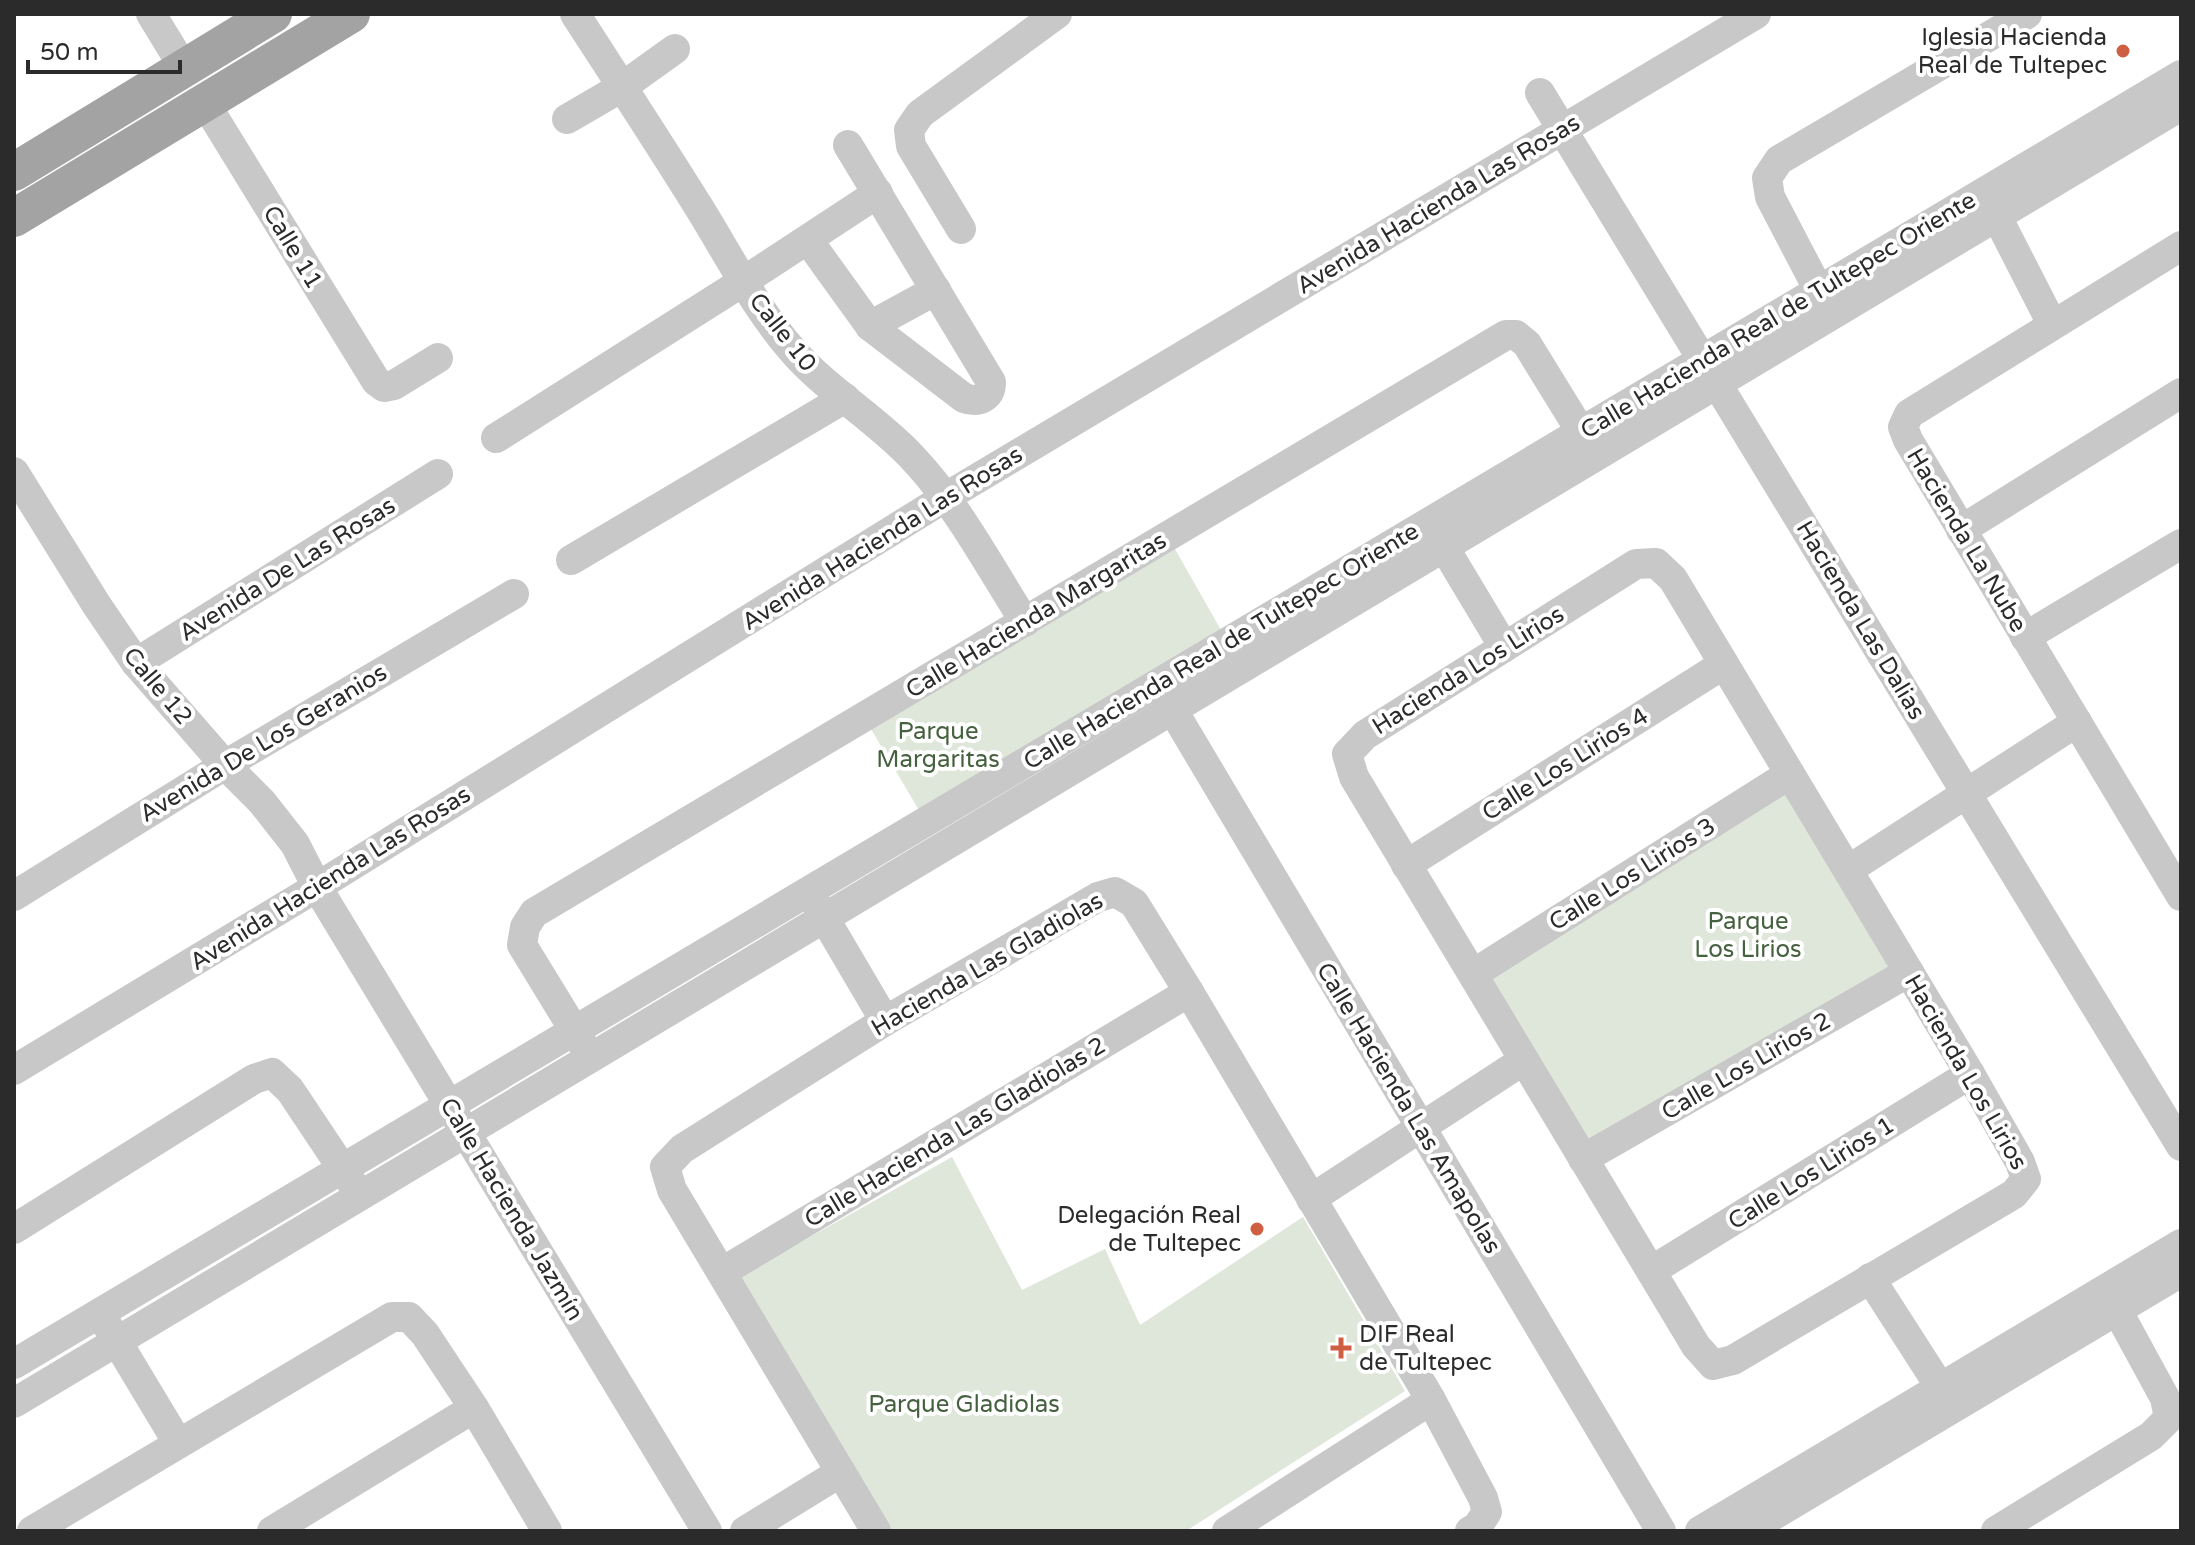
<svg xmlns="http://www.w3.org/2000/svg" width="2195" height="1545" font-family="'Varela Round',sans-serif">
	<rect width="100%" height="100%" fill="#fff"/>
	<g fill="#dee7da">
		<path d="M 1175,549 L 1221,630 L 920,812 L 871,729 Z"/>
		<path d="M 1789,785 L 1898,971 L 1586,1152 L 1478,974 Z"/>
		<path d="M 952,1157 L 1022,1290 L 1105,1249 L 1140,1325 L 1303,1217 L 1405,1391 L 1186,1531 L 890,1531 L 737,1278 Z"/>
	</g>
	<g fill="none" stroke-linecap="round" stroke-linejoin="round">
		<g stroke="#c8c8c8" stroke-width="30">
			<path d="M 151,14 L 184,68"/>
			<path d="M 575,14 C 617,79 659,143 700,209 C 729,256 756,309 793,351 C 828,391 875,418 911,456 C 957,504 989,566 1025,622"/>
			<path d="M 1540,93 L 2181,1146"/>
			<path d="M 205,103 L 376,381 L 384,387 L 394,385 L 438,358"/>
			<path d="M 567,119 L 622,87 L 675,49"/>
			<path d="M 1989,201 L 2052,324"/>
			<path d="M 961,229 L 911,146 L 909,130 L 920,114 L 1057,14"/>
			<path d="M 808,240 L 870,326 L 964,398 C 978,403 991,398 991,382 L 848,145"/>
			<path d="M 2181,246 L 1909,414 L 1903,427 L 1908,440 L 2181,896"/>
			<path d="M 1828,308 L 1770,197 L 1767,178 L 1779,160 L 2027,14"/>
			<path d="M 870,326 L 936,290"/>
			<path d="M 496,438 L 744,281 L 878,193"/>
			<path d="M 14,472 L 96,604 L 136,663 L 225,765 L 262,802 L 295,844 L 317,887 L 707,1531"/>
			<path d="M 1961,530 L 2181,393"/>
			<path d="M 1435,532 L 1504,647"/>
			<path d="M 571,560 L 845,398"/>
			<path d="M 1656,563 L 1673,579 L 1970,1074 L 2020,1162 L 2026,1179 L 2014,1194 L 1733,1360 L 1713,1365 L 1696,1346 L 1354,777 L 1347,754 L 1365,735 L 1636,564 Z"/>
			<path d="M 2025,637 L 2181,544"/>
			<path d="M 136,663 L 438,474"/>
			<path d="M 1162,692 L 1661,1531"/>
			<path d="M 1406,865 L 1724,664"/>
			<path d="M 1848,870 L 2077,722"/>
			<path d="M 14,896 L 225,765 L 514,594"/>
			<path d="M 815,902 L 885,1021"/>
			<path d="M 1473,974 L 1790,774"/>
			<path d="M 585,1048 L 522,945 L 525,927 L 534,913 L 1506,335 L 1516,335 L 1527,344 L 1591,448"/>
			<path d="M 14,1070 L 317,887 L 946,497 L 1756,14"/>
			<path d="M 1583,1159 L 1909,972"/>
			<path d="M 1311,1199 L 1524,1060"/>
			<path d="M 14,1229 L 254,1079 L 272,1073 L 290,1090 L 352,1183"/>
			<path d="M 1651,1271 L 1970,1074"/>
			<path d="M 722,1272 L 1189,992"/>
			<path d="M 1870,1278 L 1951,1404"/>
			<path d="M 107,1325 L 178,1443"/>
			<path d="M 14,1364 L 2181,75"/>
			<path d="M 14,1403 L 2181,106"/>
			<path d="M 32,1531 L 392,1317 L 409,1317 L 425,1334 L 474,1408 L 547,1531"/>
			<path d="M 272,1531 L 474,1408"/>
			<path d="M 745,1531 L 841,1472"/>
			<path d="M 876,1531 L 672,1190 L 665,1167 L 682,1149 L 885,1021 L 1098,897 L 1115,892 L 1134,903 L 1189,992 L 1431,1400 L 1483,1498 L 1487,1512 L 1477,1527 L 1470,1531"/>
			<path d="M 1227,1531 L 1431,1400"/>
			<path d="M 1700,1531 L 2181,1244"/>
			<path d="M 1747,1531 L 2181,1272"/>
			<path d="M 1996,1531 L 2151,1436 L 2169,1418 L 2165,1398 L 2117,1310"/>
		</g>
		<g stroke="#a3a3a3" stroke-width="38">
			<path d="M 14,172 L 273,14"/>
			<path d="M 14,218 L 351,14"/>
		</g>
	</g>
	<g fill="#ce5f42" stroke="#fff" stroke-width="3">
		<circle cx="2123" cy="51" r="8"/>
		<circle cx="1257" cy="1229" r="8"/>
		<path d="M1337 1336h8v8h8v8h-8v8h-8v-8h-8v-8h8z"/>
	</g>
	<g text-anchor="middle" stroke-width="8" stroke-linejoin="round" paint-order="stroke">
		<g font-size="24" fill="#2b2b2b" stroke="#fff" text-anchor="end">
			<text x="2107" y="45">Iglesia Hacienda<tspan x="2107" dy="28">Real de Tultepec</tspan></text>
			<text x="1241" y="1223">Delegación Real<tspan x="1241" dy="28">de Tultepec</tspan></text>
			<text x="1359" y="1342" text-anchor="start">DIF Real<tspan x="1359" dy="28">de Tultepec</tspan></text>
		</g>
		<g font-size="24" fill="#2b2b2b" stroke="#fff">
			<text transform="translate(1438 204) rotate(-31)" y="8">Avenida Hacienda Las Rosas</text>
			<text transform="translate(293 247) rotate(59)" y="8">Calle 11</text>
			<text transform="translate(1778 315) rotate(-31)" y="8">Calle Hacienda Real de Tultepec Oriente</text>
			<text transform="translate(783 332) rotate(52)" y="8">Calle 10</text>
			<text transform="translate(882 538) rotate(-32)" y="8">Avenida Hacienda Las Rosas</text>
			<text transform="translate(1967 540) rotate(59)" y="8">Hacienda La Nube</text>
			<text transform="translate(287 569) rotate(-32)" y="8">Avenida De Las Rosas</text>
			<text transform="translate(1036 615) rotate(-31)" y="8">Calle Hacienda Margaritas</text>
			<text transform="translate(1861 620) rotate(59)" y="8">Hacienda Las Dalias</text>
			<text transform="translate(1221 646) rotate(-31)" y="8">Calle Hacienda Real de Tultepec Oriente</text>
			<text transform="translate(1468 670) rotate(-32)" y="8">Hacienda Los Lirios</text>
			<text transform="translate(158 686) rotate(50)" y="8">Calle 12</text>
			<text transform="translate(263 743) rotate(-31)" y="8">Avenida De Los Geranios</text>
			<text transform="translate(1565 764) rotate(-32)" y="8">Calle Los Lirios 4</text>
			<text transform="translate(1632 874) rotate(-32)" y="8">Calle Los Lirios 3</text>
			<text transform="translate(330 878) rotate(-32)" y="8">Avenida Hacienda Las Rosas</text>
			<text transform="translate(987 964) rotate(-30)" y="8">Hacienda Las Gladiolas</text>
			<text transform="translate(1746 1066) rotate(-30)" y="8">Calle Los Lirios 2</text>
			<text transform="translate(1966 1072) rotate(60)" y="8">Hacienda Los Lirios</text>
			<text transform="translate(1409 1108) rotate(59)" y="8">Calle Hacienda Las Amapolas</text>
			<text transform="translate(955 1132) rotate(-31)" y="8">Calle Hacienda Las Gladiolas 2</text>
			<text transform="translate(1811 1173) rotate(-32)" y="8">Calle Los Lirios 1</text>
			<text transform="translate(512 1209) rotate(59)" y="8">Calle Hacienda Jazmín</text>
		</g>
		<g font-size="24" fill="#45613f" stroke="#fff">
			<text x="938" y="739">Parque<tspan x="938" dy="28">Margaritas</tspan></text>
			<text x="1748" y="929">Parque<tspan x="1748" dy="28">Los Lirios</tspan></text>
			<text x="964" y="1412">Parque Gladiolas</text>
		</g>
	</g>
	<rect width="2195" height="1545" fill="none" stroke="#2b2b2b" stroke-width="32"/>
	<path d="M28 60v12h152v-12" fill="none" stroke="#2b2b2b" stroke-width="4"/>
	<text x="40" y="60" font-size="24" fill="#2b2b2b" stroke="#ffffff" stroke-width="6" paint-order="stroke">50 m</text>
</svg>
